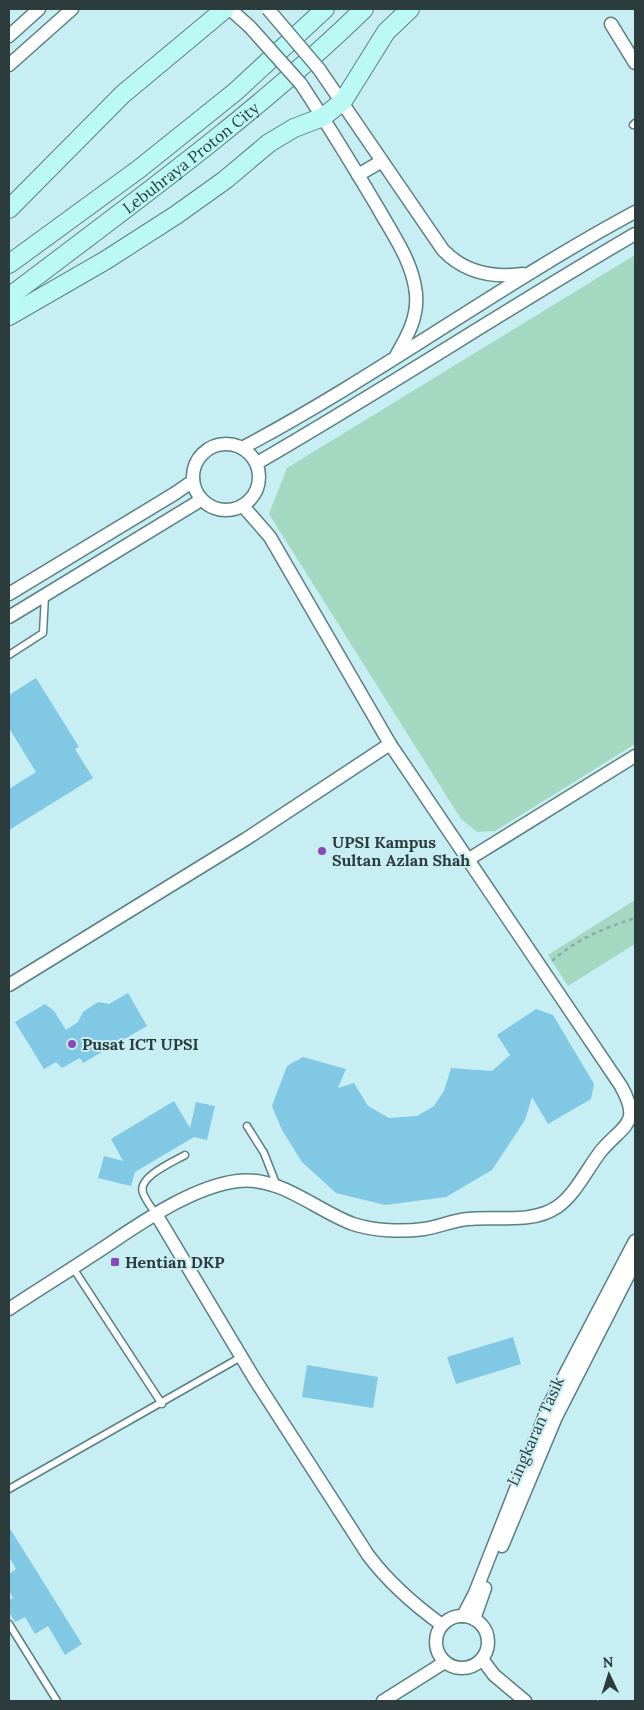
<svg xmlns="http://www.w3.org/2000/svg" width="644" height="1710" font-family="Lora,serif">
	<rect width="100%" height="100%" fill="#c6eef3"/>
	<g fill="#a5d8c0">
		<path d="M 635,255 L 635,744 L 495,831 L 477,832 L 461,819 L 269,514 L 287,468 Z"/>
		<path d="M 635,900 L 635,944 L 568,986 L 548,955 Z"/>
	</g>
	<g fill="#80c8e4">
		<path d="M 36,678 L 79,747 L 75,749 L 93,778 L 9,830 L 9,789 L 36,772 L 9,728 L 9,695 Z"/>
		<path d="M 128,993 L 147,1026 L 83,1063 L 80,1058 L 62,1068 L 56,1062 L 44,1069 L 15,1022 L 45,1004 L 54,1011 L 66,1030 L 78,1022 L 83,1012 L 98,1002 L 109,1004 Z"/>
		<path d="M 536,1009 L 553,1015 L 594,1084 L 591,1099 L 548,1124 L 532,1097 L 525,1120 L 492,1170 L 446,1197 L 385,1205 L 336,1193 L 302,1162 L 282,1130 L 272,1106 L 287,1066 L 303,1057 L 346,1069 L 338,1088 L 354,1083 L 368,1106 L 389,1118 L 417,1116 L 434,1106 L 444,1091 L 451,1068 L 492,1071 L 510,1055 L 497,1035 Z"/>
		<path d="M 174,1101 L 190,1128 L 196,1102 L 215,1106 L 207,1140 L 194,1137 L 135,1172 L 131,1186 L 98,1178 L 104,1156 L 123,1161 L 111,1139 Z"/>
		<path d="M 513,1337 L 521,1364 L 456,1384 L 447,1357 Z"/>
		<path d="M 307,1365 L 378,1377 L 373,1408 L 302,1397 Z"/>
		<path d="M 9,1527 L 82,1644 L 65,1655 L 48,1626 L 35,1634 L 25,1617 L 15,1622 L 9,1612 L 9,1600 L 13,1598 L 9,1591 L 9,1574 L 16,1569 L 9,1557 Z"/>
	</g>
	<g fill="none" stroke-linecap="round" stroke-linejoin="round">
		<defs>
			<g id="service">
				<path d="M 633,125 L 635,123"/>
				<path d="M 9,655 L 43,633 L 45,596"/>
				<path d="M 247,1126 L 264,1153 L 277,1186"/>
				<path d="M 156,1214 C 152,1208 146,1201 143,1193 C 137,1177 173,1162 185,1155"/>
				<path d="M 73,1268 L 162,1404"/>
				<path d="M 9,1489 L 241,1357"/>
				<path d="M 9,1624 L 57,1701"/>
			</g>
			<g id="minor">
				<path d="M 230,9 L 250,27"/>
				<path d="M 611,24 L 635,63"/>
				<path d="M 9,36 L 39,9"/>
				<path d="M 9,65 L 72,9"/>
				<path d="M 319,69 L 443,250 C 464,272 493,278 523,274"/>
				<path d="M 301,84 C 328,125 353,166 378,208 C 393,235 413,262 416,294 C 418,317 408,335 397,354"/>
				<path d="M 358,175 L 382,161"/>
				<circle cx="226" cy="477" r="33"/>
				<path d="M 242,448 C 378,376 501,284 635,212"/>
				<path d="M 257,463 C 385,389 508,308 635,234"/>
				<path d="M 9,594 L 174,494 L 193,481"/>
				<path d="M 9,617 L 201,500"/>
				<path d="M 469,859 L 635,756"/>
				<path d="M 9,985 L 246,839 L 390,744"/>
				<path d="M 156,1214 L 254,1378 L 368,1555 C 389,1583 413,1604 442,1625"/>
				<path d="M 9,1309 C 36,1291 64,1274 91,1256 C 133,1229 188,1187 238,1181 C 281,1176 315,1210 353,1224 C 374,1231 403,1232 424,1229 C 439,1227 453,1220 468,1219 C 497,1216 532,1224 557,1207 C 575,1195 587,1169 601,1151 C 624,1124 642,1124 621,1086 L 390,744 L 270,537 L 243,506"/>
				<path d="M 502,1546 L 556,1417 L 635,1262"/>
				<circle cx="462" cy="1642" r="26"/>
				<path d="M 463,1616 L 475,1593 L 549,1405 L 635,1241"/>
				<path d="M 474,1619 L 485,1588"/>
				<path d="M 482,1659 L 494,1675 L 525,1701"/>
				<path d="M 383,1701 L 445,1662"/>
			</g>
			<g id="secondary">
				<path d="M 9,209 L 123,94 L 225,9"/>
				<path d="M 9,264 L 139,169 L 235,92 L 325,9"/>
				<path id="s1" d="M 9,297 C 130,205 255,115 364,9"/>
				<path d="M 9,316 L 106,260 L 176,215 L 225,180 L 269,143 L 294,128 L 323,117 L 343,101 L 386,32 L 410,9"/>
			</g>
		</defs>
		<use href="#service" stroke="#5b8084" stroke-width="9"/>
		<use href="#minor" stroke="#5b8084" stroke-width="15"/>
		<use href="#secondary" stroke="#5b8084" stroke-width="20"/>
		<path stroke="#8cabaf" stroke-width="2.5" stroke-dasharray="4 4" stroke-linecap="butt" d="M 552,961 C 576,939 605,928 635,918"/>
		<use href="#service" stroke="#fff" stroke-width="6"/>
		<use href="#minor" stroke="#fff" stroke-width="12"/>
		<use href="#secondary" stroke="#bbfaf4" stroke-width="18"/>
		<defs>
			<g id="minor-bridge">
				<path d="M 268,9 L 319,69"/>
				<path d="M 250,27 L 301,84"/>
			</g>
		</defs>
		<use href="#minor-bridge" stroke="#5b8084" stroke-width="15" stroke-linecap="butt"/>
		<use href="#minor-bridge" stroke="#fff" stroke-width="12"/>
	</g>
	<g fill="#8948bd" stroke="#c6eef3" stroke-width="2">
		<circle cx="322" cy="851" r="5"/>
		<circle cx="72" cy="1044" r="5"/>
		<rect x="110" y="1257" width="10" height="10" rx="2.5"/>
	</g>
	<g text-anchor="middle" stroke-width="4" stroke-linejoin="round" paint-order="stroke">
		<g font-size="16" fill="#2c3c3d" stroke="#c6eef3">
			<text dy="6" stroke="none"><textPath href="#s1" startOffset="229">Lebuhraya Proton City</textPath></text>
			<text transform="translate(535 1431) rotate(-66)" y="6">Lingkaran Tasik</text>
		</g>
		<g font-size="16" font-weight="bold" fill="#2c3c3d" stroke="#c6eef3" text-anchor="start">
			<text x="332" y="848">UPSI Kampus<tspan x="332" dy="18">Sultan Azlan Shah</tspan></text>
			<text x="82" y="1050">Pusat ICT UPSI</text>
			<text x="125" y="1268">Hentian DKP</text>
		</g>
	</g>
	<rect width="644" height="1710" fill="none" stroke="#2c3c3d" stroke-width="20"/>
	<g transform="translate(609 1675) rotate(356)" stroke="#c6eef3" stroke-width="4" paint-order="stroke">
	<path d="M0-4L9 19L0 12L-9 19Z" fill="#2c3c3d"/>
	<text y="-8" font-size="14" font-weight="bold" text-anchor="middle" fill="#2c3c3d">N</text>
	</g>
</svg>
